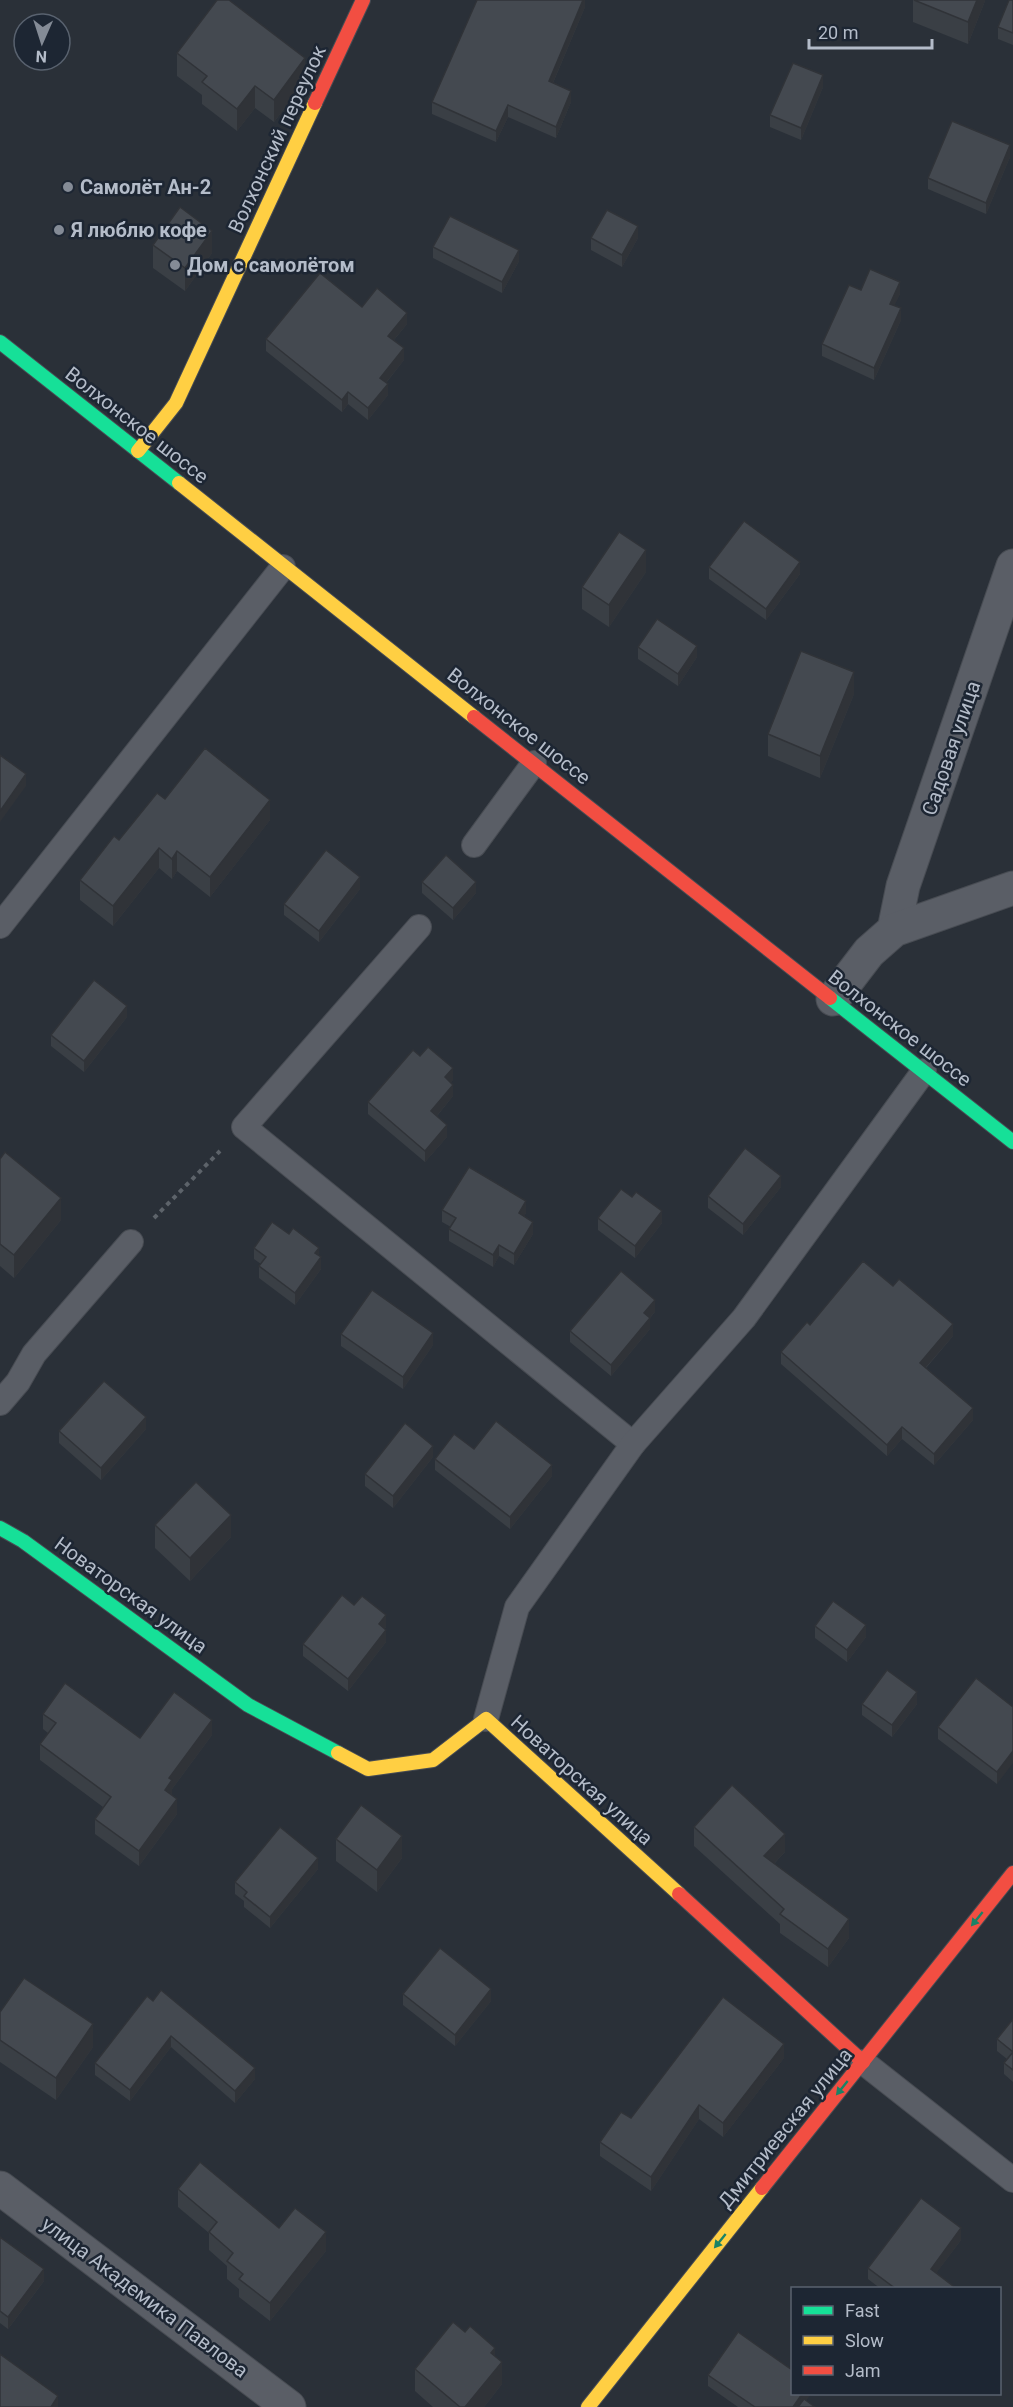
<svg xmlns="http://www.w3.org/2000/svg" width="1013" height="2407" font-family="Roboto,sans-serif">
	<rect width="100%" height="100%" fill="#2a3038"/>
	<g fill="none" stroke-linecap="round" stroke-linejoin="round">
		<defs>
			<g id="lane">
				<path d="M 474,845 L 534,763"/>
				<path d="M 0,926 L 283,567"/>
				<path d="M 419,927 L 244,1127 L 633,1444"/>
				<path d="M 0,1403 L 18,1382 L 34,1354 L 131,1242"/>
				<path d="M 486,1719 L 517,1607 L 633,1444 L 744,1318 L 924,1071"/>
				<path d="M 863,2062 L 1013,2180"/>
			</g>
			<g id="street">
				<path d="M 894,930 L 903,886 L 1013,566"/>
				<path d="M 833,999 L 869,952 L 894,930 L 1013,888"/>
				<path d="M 0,2188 L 289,2407"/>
			</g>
			<g id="fast">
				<path d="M 0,342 L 179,483"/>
				<path d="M 830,998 L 1013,1142"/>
				<path d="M 0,1528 L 23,1541 L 248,1705 L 338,1753"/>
			</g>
			<g id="slow">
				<path d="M 138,451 L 176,403 L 315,103"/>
				<path d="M 179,483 L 474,717"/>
				<path d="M 338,1753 L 368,1769 L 433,1760 L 486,1719 L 679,1894"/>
				<path d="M 588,2407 L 762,2188"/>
			</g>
			<g id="jam">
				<path d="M 315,103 L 363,0"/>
				<path d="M 474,717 L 830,998"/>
				<path d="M 679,1894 L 863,2062"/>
				<path d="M 762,2188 L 1013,1873"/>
			</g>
		</defs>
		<use href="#lane" stroke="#484c53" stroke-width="26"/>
		<use href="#street" stroke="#484c53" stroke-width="35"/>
		<use href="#fast" stroke="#484c53" stroke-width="16"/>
		<use href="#slow" stroke="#484c53" stroke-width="16"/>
		<use href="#jam" stroke="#484c53" stroke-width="16"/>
		<path stroke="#5d636a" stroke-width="4" stroke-dasharray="4.5 4.5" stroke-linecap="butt" d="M 154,1218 L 220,1151"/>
		<use href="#lane" stroke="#5a5e66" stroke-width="24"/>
		<use href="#street" stroke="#5a5e66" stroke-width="33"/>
		<use href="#fast" stroke="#16e098" stroke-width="14"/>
		<use href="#slow" stroke="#ffcf43" stroke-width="14"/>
		<use href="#jam" stroke="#f24e42" stroke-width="14"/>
	</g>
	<g fill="#3a3f45">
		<path d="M 585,0 L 585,7 L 553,83 L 571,102 L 556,138 L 508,117 L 496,142 L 432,114 L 432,102 Z"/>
		<path d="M 913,0 L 985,0 L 985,1 L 968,44 L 913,22 Z"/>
		<path d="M 1013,0 L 1013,45 L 998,39 L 998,27 Z"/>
		<path d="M 177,53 L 305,81 L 274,122 L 255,108 L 237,131 L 202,104 L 202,95 L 177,76 Z"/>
		<path d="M 823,87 L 801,140 L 770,127 L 770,115 Z"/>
		<path d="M 1010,157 L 986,214 L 928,189 L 928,178 Z"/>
		<path d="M 591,238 L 638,238 L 622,267 L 591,250 Z"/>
		<path d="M 153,245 L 212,253 L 185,291 L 153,268 Z"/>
		<path d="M 433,247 L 519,261 L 502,293 L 433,258 Z"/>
		<path d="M 861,290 L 900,294 L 894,305 L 901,320 L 874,380 L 822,356 L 822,344 Z"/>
		<path d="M 362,307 L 407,324 L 394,340 L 404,360 L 386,383 L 388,395 L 368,420 L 348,404 L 342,412 L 266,351 L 266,339 Z"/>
		<path d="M 709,567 L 800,574 L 766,620 L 709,579 Z"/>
		<path d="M 646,572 L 609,627 L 582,609 L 582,587 Z"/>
		<path d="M 638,647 L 697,657 L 678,686 L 638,659 Z"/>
		<path d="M 854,694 L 820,778 L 768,756 L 768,734 Z"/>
		<path d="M 165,799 L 270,820 L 210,897 L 177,871 L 172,879 L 159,868 L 113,926 L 80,900 L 80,880 L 119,840 Z"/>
		<path d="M 422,882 L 476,893 L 453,920 L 422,893 Z"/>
		<path d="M 360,889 L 319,942 L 284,915 L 284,904 Z"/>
		<path d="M 127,1017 L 84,1072 L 51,1046 L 51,1035 Z"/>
		<path d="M 453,1080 L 451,1082 L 453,1096 L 437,1116 L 447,1137 L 425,1162 L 368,1114 L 368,1102 Z"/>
		<path d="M 0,1159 L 61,1220 L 14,1278 L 0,1266 Z"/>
		<path d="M 781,1187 L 743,1235 L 708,1208 L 708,1196 Z"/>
		<path d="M 632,1197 L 662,1223 L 635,1258 L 598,1230 L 598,1218 Z"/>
		<path d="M 442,1210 L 526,1213 L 524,1216 L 533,1234 L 514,1265 L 499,1256 L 493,1267 L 449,1241 L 449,1229 L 451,1227 L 442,1222 Z"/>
		<path d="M 254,1248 L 319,1256 L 321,1269 L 295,1305 L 259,1278 L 259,1266 L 261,1264 L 254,1259 Z"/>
		<path d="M 655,1312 L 650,1318 L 650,1329 L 611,1376 L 570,1342 L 570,1331 Z"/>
		<path d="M 810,1325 L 953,1336 L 926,1368 L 973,1420 L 934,1465 L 902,1439 L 887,1456 L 781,1364 L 781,1352 Z"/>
		<path d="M 341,1334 L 433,1345 L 403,1389 L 341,1346 Z"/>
		<path d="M 146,1429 L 101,1480 L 59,1443 L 59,1431 Z"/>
		<path d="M 474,1449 L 552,1476 L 510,1529 L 435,1470 L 435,1459 Z"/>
		<path d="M 433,1457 L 393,1508 L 365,1486 L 365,1474 Z"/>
		<path d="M 155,1525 L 231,1537 L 190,1581 L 155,1548 Z"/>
		<path d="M 354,1605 L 386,1627 L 384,1629 L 386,1642 L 348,1691 L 303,1656 L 303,1644 Z"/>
		<path d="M 815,1626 L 866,1637 L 847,1662 L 815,1638 Z"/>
		<path d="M 862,1704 L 917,1704 L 892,1737 L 862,1715 Z"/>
		<path d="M 1013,1707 L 997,1784 L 938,1739 L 938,1727 Z"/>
		<path d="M 43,1714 L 140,1738 L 212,1735 L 172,1789 L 172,1796 L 177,1814 L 139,1866 L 95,1834 L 95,1819 L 103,1807 L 40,1760 L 40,1744 L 48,1733 L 43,1729 Z"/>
		<path d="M 694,1827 L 785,1852 L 774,1864 L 849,1938 L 828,1967 L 780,1933 L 780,1924 L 694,1846 Z"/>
		<path d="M 336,1839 L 402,1858 L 377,1892 L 336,1861 Z"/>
		<path d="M 318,1869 L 270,1928 L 244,1907 L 244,1901 L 235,1894 L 235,1882 Z"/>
		<path d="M 403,1994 L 491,2001 L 455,2046 L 403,2005 Z"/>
		<path d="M 147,1996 L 255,2079 L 235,2103 L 171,2047 L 130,2101 L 95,2075 L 95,2063 Z"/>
		<path d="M 0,2012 L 93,2047 L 56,2100 L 0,2062 Z"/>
		<path d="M 1013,2019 L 1013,2082 L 1004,2074 L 1004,2063 L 1007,2059 L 997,2051 L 997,2039 Z"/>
		<path d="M 784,2058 L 723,2137 L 699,2119 L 651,2191 L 600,2156 L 600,2142 L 631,2118 Z"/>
		<path d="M 178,2189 L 279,2228 L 326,2251 L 270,2321 L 239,2297 L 239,2289 L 227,2279 L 227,2266 L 209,2250 L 209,2233 L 178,2207 Z"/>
		<path d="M 0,2237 L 44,2281 L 8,2329 L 0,2323 Z"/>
		<path d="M 961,2240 L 936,2273 L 957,2289 L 881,2289 L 868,2279 L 868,2268 Z"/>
		<path d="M 495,2357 L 502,2384 L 484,2407 L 433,2407 L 415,2391 L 415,2369 Z"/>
		<path d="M 708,2375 L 811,2394 L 806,2400 L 815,2407 L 738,2407 L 708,2386 Z"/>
	</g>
	<g fill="#303338">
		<path d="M 583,0 L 585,0 L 585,7 L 549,92 L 549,81 Z"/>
		<path d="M 977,0 L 985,0 L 985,1 L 968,44 L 968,22 Z"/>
		<path d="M 305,58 L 305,81 L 274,122 L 274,100 Z"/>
		<path d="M 823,75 L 823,87 L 801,140 L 801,128 Z"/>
		<path d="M 255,86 L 255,108 L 237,131 L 237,109 Z"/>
		<path d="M 571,91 L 571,102 L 556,138 L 556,127 Z"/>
		<path d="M 508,105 L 508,117 L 496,142 L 496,131 Z"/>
		<path d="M 1010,145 L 1010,157 L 986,214 L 986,203 Z"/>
		<path d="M 638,226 L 638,238 L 622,267 L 622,255 Z"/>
		<path d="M 212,231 L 212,253 L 185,291 L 185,268 Z"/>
		<path d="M 519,250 L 519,261 L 502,293 L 502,282 Z"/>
		<path d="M 900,282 L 900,294 L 890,315 L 890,304 Z"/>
		<path d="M 901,308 L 901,320 L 874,380 L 874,368 Z"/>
		<path d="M 407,313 L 407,324 L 388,347 L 388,336 Z"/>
		<path d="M 404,348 L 404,360 L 380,390 L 380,378 Z"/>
		<path d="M 388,384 L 388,395 L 368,420 L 368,408 Z"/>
		<path d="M 348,392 L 348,404 L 342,412 L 342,400 Z"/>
		<path d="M 646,550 L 646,572 L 609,627 L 609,605 Z"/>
		<path d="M 800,562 L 800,574 L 766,620 L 766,609 Z"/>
		<path d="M 697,646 L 697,657 L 678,686 L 678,674 Z"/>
		<path d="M 854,672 L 854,694 L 820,778 L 820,756 Z"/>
		<path d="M 26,774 L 26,786 L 0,822 L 0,811 Z"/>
		<path d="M 270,800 L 270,820 L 210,897 L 210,877 Z"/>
		<path d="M 159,848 L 159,868 L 113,926 L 113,906 Z"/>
		<path d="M 177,851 L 177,871 L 172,879 L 172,859 Z"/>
		<path d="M 360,877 L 360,889 L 319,942 L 319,931 Z"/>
		<path d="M 476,882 L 476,893 L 453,920 L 453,908 Z"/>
		<path d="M 127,1006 L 127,1017 L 84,1072 L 84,1061 Z"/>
		<path d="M 453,1068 L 453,1080 L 445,1089 L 445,1077 Z"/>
		<path d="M 453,1085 L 453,1096 L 431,1123 L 431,1111 Z"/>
		<path d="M 447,1125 L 447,1137 L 425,1162 L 425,1151 Z"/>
		<path d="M 781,1176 L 781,1187 L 743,1235 L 743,1224 Z"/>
		<path d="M 61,1198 L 61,1220 L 14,1278 L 14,1255 Z"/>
		<path d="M 526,1201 L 526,1213 L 519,1225 L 519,1213 Z"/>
		<path d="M 662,1211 L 662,1223 L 635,1258 L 635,1246 Z"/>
		<path d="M 533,1222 L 533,1234 L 514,1265 L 514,1254 Z"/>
		<path d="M 499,1245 L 499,1256 L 493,1267 L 493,1255 Z"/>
		<path d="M 319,1248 L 319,1259 L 315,1253 Z"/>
		<path d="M 321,1257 L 321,1269 L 295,1305 L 295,1293 Z"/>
		<path d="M 655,1300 L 655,1312 L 644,1324 L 644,1313 Z"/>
		<path d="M 650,1318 L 650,1329 L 611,1376 L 611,1365 Z"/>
		<path d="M 953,1324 L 953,1336 L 920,1374 L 920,1363 Z"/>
		<path d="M 433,1333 L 433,1345 L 403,1389 L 403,1377 Z"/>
		<path d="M 973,1408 L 973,1420 L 934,1465 L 934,1454 Z"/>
		<path d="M 146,1417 L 146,1429 L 101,1480 L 101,1468 Z"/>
		<path d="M 902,1427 L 902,1439 L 887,1456 L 887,1445 Z"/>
		<path d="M 433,1446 L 433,1457 L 393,1508 L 393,1496 Z"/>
		<path d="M 552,1465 L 552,1476 L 510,1529 L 510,1517 Z"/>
		<path d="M 231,1515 L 231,1537 L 190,1581 L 190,1558 Z"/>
		<path d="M 386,1615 L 386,1627 L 379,1636 L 379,1624 Z"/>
		<path d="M 866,1625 L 866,1637 L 847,1662 L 847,1650 Z"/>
		<path d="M 386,1630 L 386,1642 L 348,1691 L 348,1679 Z"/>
		<path d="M 917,1692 L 917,1704 L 892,1737 L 892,1725 Z"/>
		<path d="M 212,1720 L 212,1735 L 172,1789 L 172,1796 L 165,1790 L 169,1778 Z"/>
		<path d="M 1013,1751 L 1013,1763 L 997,1784 L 997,1772 Z"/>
		<path d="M 177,1799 L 177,1814 L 139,1866 L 139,1851 Z"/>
		<path d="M 785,1834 L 785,1852 L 764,1874 L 764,1856 Z"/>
		<path d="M 402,1836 L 402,1858 L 377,1892 L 377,1870 Z"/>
		<path d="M 318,1858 L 318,1869 L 270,1928 L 270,1917 Z"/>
		<path d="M 849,1919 L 849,1938 L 828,1967 L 828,1949 Z"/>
		<path d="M 491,1989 L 491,2001 L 455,2046 L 455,2035 Z"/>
		<path d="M 93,2024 L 93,2047 L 56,2100 L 56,2078 Z"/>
		<path d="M 171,2036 L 171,2047 L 130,2101 L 130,2090 Z"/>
		<path d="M 784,2044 L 784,2058 L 723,2137 L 723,2123 Z"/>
		<path d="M 255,2068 L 255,2079 L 235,2103 L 235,2091 Z"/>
		<path d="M 699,2105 L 699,2119 L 651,2191 L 651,2177 Z"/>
		<path d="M 961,2228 L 961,2240 L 931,2280 L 931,2269 Z"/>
		<path d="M 326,2232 L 326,2251 L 270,2321 L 270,2303 Z"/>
		<path d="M 44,2269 L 44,2281 L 8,2329 L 8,2317 Z"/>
		<path d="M 495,2348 L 495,2370 L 491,2353 Z"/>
		<path d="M 502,2362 L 502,2384 L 484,2407 L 465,2407 Z"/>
		<path d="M 802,2394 L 811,2394 L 801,2407 L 793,2407 Z"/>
		<path d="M 58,2396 L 58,2407 L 51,2407 Z"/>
	</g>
	<g fill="#444950" stroke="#303338" stroke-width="1.5">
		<path d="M 217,0 L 229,0 L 305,58 L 274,100 L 255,86 L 237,109 L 202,82 L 207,76 L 177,53 Z"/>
		<path d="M 477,0 L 583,0 L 549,81 L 571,91 L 556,127 L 508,105 L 496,131 L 432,102 Z"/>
		<path d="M 914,0 L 977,0 L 968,22 Z"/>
		<path d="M 1009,0 L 1013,0 L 1013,33 L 998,27 Z"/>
		<path d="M 793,63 L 823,75 L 801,128 L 770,115 Z"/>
		<path d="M 952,121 L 1010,145 L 986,203 L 928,178 Z"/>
		<path d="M 180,207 L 212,231 L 185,268 L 153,245 Z"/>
		<path d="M 607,210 L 638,226 L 622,255 L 591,238 Z"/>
		<path d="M 450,216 L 519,250 L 502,282 L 433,247 Z"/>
		<path d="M 870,269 L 900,282 L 890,304 L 901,308 L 874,368 L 822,344 L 849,285 L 861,290 Z"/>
		<path d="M 320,273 L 362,307 L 377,288 L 407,313 L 388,336 L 404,348 L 380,378 L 388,384 L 368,408 L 348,392 L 342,400 L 266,339 Z"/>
		<path d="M 744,521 L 800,562 L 766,609 L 709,567 Z"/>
		<path d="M 619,532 L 646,550 L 609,605 L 582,587 Z"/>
		<path d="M 657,619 L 697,646 L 678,674 L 638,647 Z"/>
		<path d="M 801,651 L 854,672 L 820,756 L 768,734 Z"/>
		<path d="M 205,748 L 270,800 L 210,877 L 177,851 L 172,859 L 159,848 L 113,906 L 80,880 L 114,836 L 119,840 L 157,793 L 165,799 Z"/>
		<path d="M 0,755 L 26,774 L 0,811 Z"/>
		<path d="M 326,850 L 360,877 L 319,931 L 284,904 Z"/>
		<path d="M 446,855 L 476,882 L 453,908 L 422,882 Z"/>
		<path d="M 94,980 L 127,1006 L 84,1061 L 51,1035 Z"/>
		<path d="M 428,1047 L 453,1068 L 445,1077 L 453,1085 L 431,1111 L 447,1125 L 425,1151 L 368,1102 L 413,1050 L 420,1056 Z"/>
		<path d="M 745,1148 L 781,1176 L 743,1224 L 708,1196 Z"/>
		<path d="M 5,1152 L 61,1198 L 14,1255 L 0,1244 L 0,1159 Z"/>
		<path d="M 469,1167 L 526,1201 L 519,1213 L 533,1222 L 514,1254 L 499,1245 L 493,1255 L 449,1229 L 456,1218 L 442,1210 Z"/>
		<path d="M 621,1189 L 632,1197 L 636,1192 L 662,1211 L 635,1246 L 598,1218 Z"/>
		<path d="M 272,1222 L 289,1234 L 293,1228 L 319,1248 L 315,1253 L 321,1257 L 295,1293 L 259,1266 L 266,1257 L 254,1248 Z"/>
		<path d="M 863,1261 L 893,1286 L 899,1279 L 953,1324 L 920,1363 L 973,1408 L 934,1454 L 902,1427 L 887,1445 L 781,1352 L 807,1322 L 810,1325 Z"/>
		<path d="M 621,1271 L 655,1300 L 644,1313 L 650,1318 L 611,1365 L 570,1331 Z"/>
		<path d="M 372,1290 L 433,1333 L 403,1377 L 341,1334 Z"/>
		<path d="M 104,1381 L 146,1417 L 101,1468 L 59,1431 Z"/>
		<path d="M 496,1421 L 552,1465 L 510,1517 L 435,1459 L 454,1434 L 474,1449 Z"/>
		<path d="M 405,1423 L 433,1446 L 393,1496 L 365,1474 Z"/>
		<path d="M 196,1482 L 231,1515 L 190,1558 L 155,1525 Z"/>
		<path d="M 342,1595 L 354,1605 L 362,1596 L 386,1615 L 379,1624 L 386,1630 L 348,1679 L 303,1644 Z"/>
		<path d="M 833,1601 L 866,1625 L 847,1650 L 815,1626 Z"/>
		<path d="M 887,1670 L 917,1692 L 892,1725 L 862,1704 Z"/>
		<path d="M 976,1678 L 1013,1707 L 1013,1751 L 997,1772 L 938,1727 Z"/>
		<path d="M 65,1683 L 140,1738 L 174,1692 L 212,1720 L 169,1778 L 172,1780 L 165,1790 L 177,1799 L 139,1851 L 95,1819 L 111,1797 L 40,1744 L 56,1723 L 43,1714 Z"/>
		<path d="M 732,1785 L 785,1834 L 764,1856 L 849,1919 L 828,1949 L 780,1914 L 784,1909 L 694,1827 Z"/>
		<path d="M 361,1805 L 402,1836 L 377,1870 L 336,1839 Z"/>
		<path d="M 280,1827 L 318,1858 L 270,1917 L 244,1896 L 247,1892 L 235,1882 Z"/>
		<path d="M 440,1948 L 491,1989 L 455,2035 L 403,1994 Z"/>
		<path d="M 24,1978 L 93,2024 L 56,2078 L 0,2040 L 0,2012 Z"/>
		<path d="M 161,1990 L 255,2068 L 235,2091 L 171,2036 L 130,2090 L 95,2063 L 147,1996 L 153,2001 Z"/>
		<path d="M 723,1997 L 784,2044 L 723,2123 L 699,2105 L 651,2177 L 600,2142 L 621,2112 L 631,2118 Z"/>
		<path d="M 1013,2019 L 1013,2070 L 1004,2063 L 1013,2052 L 997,2039 Z"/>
		<path d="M 200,2162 L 279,2228 L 295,2208 L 326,2232 L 270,2303 L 239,2279 L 243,2274 L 227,2261 L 233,2253 L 209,2232 L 217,2222 L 178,2189 Z"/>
		<path d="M 921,2198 L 961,2228 L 931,2269 L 957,2289 L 896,2289 L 868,2268 Z"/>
		<path d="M 0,2237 L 44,2269 L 8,2317 L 0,2311 Z"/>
		<path d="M 453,2322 L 465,2332 L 470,2326 L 495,2348 L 491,2353 L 502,2362 L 465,2407 L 460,2407 L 415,2369 Z"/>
		<path d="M 738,2332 L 792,2370 L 792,2394 L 802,2394 L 793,2407 L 755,2407 L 708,2375 Z"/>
		<path d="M 0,2354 L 58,2396 L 51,2407 L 0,2407 Z"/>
		<path d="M 804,2399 L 815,2407 L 798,2407 Z"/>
	</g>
	<defs><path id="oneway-solid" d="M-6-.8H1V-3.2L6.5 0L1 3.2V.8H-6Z" transform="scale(1.5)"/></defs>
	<g fill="#1a8366">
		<use href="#oneway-solid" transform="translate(977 1919) rotate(129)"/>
		<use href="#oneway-solid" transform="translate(842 2088) rotate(129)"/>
		<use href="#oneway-solid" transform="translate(720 2241) rotate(129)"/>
	</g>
	<g fill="#848b96" stroke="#1d2633" stroke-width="2">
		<circle cx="68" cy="187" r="6"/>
		<circle cx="59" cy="230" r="6"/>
		<circle cx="175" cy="265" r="6"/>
	</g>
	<g text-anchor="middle" stroke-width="5" stroke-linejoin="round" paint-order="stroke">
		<g font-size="20" fill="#b4bcc9" stroke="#1d2633">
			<text transform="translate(277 139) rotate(-65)" y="7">Волхонский переулок</text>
			<text transform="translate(137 425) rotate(38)" y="7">Волхонское шоссе</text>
			<text transform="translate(519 726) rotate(38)" y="7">Волхонское шоссе</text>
			<text transform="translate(951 748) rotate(-71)" y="7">Садовая улица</text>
			<text transform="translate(900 1028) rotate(38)" y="7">Волхонское шоссе</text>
			<text transform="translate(131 1595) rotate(36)" y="7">Новаторская улица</text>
			<text transform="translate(582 1780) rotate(42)" y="7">Новаторская улица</text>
			<text transform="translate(785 2128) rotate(-51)" y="7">Дмитриевская улица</text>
			<text transform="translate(145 2297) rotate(37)" y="7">улица Академика Павлова</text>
		</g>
		<g font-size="20" font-weight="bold" fill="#b4bcc9" stroke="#1d2633" text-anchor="start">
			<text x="80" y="194">Самолёт Ан-2</text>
			<text x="71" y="237">Я люблю кофе</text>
			<text x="187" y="272">Дом с самолётом</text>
		</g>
	</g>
	<rect x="791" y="2287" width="210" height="108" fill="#1d2633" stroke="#59626f" stroke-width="1.5"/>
	<rect x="803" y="2306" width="30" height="9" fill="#16e098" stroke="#59626f" stroke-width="1.5"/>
	<text x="845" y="2317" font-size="18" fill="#b4bcc9">Fast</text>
	<rect x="803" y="2336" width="30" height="9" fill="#ffcf43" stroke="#59626f" stroke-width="1.5"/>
	<text x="845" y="2347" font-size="18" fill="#b4bcc9">Slow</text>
	<rect x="803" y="2366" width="30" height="9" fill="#f24e42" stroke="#59626f" stroke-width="1.5"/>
	<text x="845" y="2377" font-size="18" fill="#b4bcc9">Jam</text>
	<g transform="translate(42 42) rotate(183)"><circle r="28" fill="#1d2633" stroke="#59626f" stroke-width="1.5"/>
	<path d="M0-4.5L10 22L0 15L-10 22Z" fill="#848b96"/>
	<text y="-9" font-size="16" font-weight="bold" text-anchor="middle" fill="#b4bcc9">N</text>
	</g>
	<path d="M809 39v9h123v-9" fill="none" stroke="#b4bcc9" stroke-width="3"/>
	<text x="818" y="39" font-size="18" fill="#b4bcc9" stroke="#1d2633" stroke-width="4.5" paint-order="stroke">20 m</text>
</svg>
